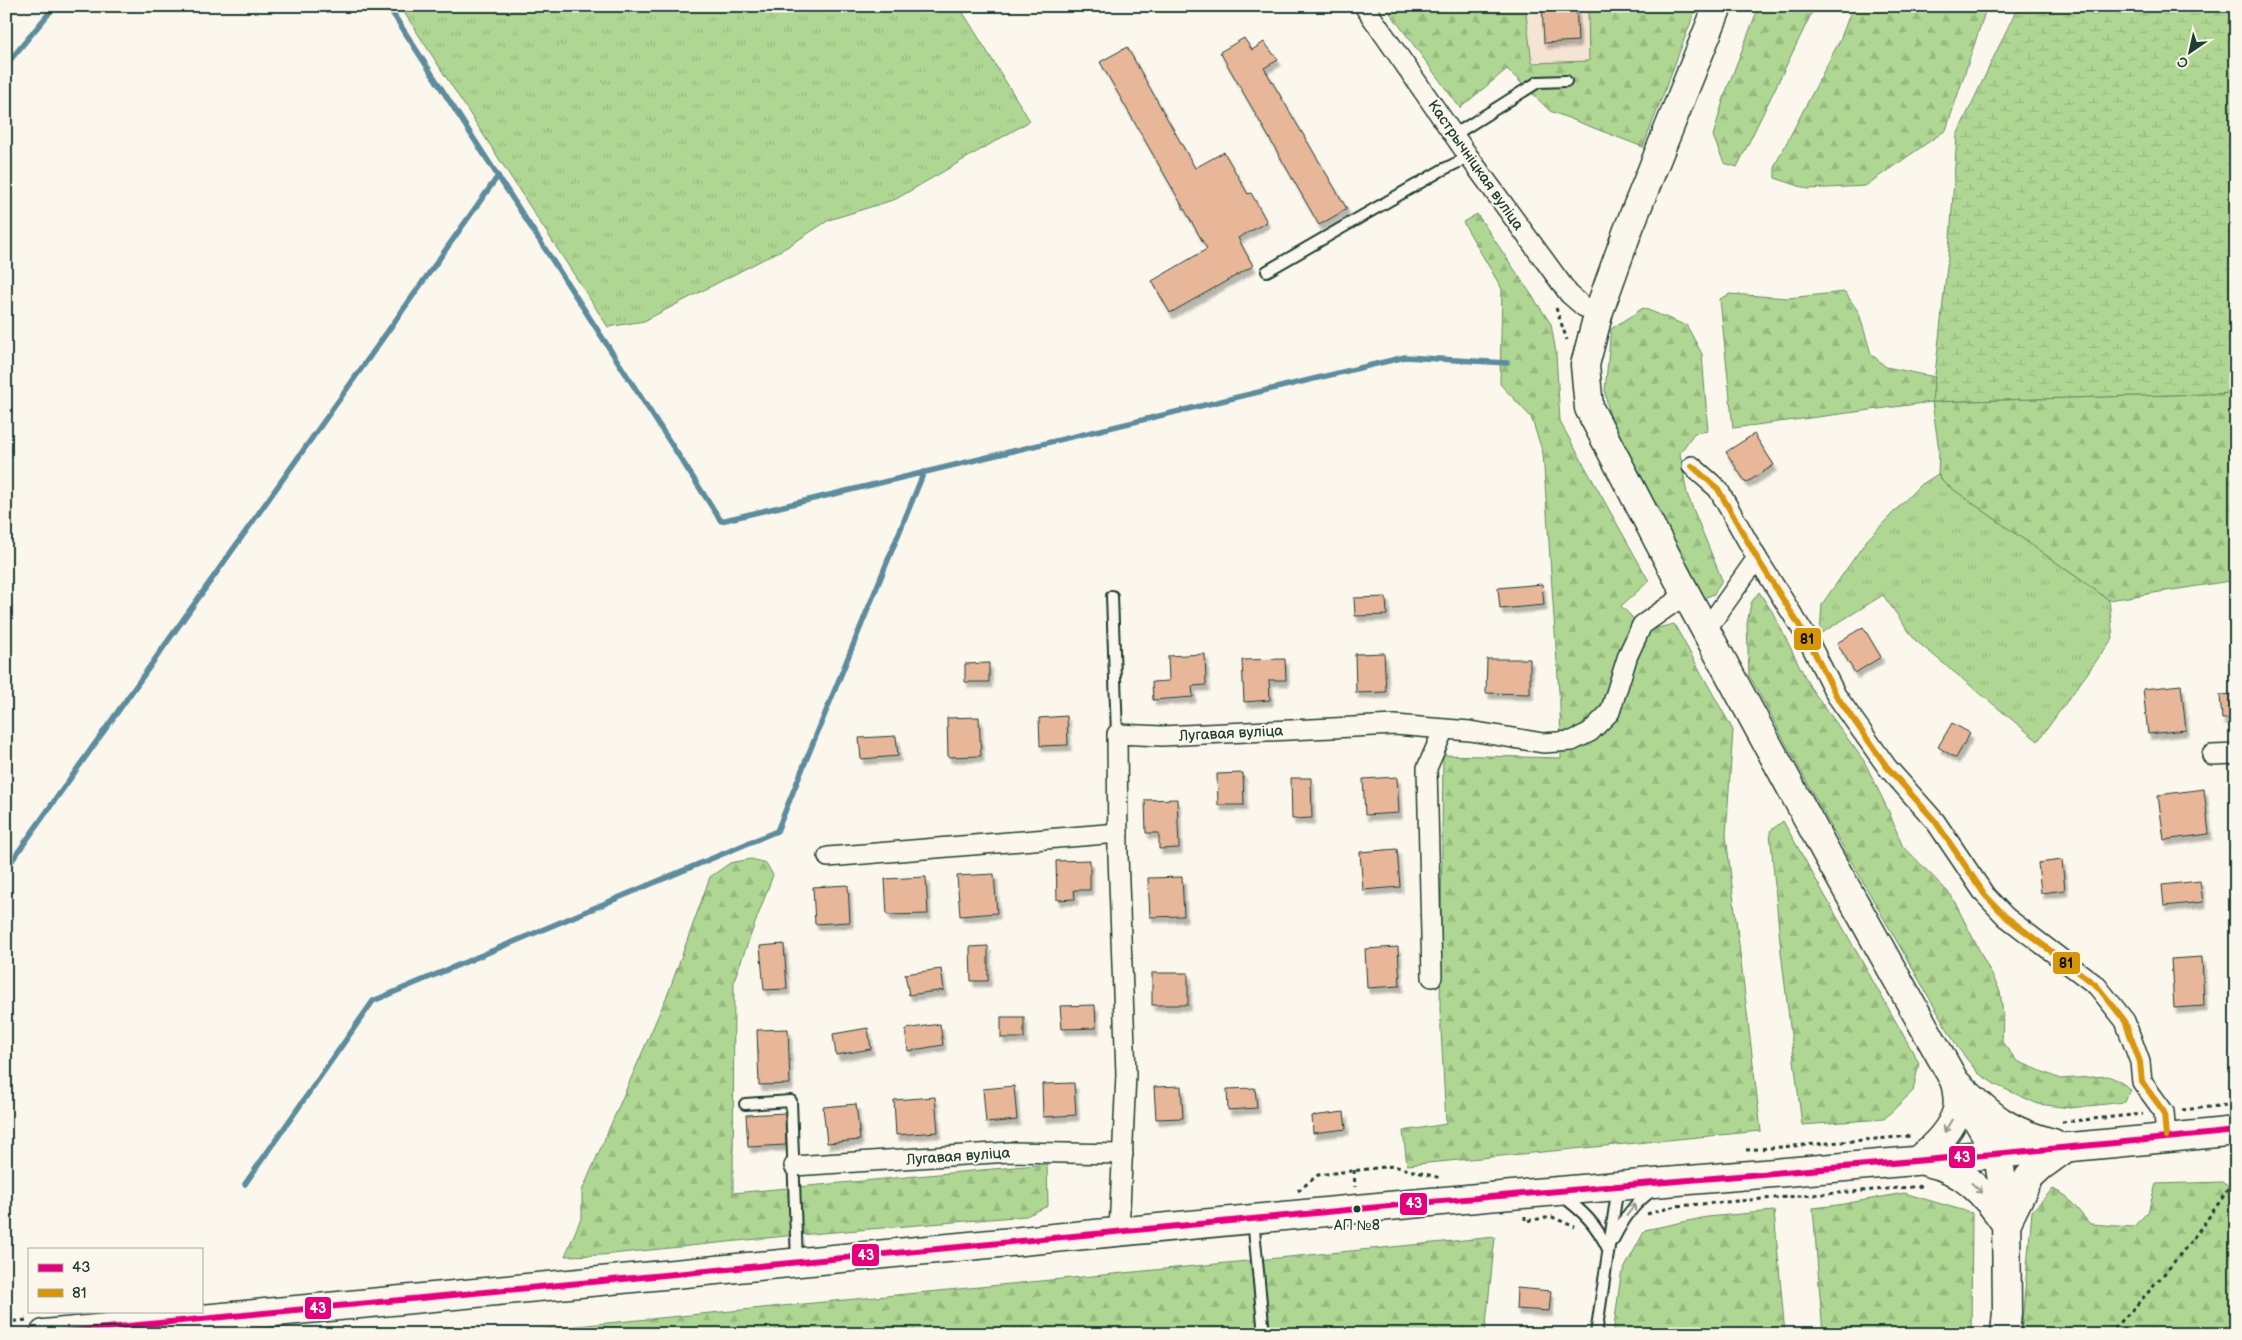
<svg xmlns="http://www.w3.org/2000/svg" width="2242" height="1340" font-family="'Balsamiq Sans',sans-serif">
	<defs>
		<pattern id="grass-tufts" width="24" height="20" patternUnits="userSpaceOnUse" patternTransform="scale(1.25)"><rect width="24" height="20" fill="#afd793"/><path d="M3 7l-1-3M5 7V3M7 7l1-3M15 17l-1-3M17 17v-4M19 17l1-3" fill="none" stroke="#96b97f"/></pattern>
		<pattern id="forest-firs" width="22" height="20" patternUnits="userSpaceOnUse" patternTransform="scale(1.25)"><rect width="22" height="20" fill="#afd793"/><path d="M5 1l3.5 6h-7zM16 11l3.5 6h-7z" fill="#96b97f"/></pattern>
		<pattern id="wetland-marsh" width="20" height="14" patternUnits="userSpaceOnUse" patternTransform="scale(1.25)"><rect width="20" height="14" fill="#afd793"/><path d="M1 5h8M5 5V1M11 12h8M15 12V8" fill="none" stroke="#96b97f"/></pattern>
		<filter id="shadow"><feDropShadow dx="3" dy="5.5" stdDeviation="1" flood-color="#0004"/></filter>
	</defs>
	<rect width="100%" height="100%" fill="#fbf7ec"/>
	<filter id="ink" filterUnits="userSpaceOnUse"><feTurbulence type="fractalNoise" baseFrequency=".02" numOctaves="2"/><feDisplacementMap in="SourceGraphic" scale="10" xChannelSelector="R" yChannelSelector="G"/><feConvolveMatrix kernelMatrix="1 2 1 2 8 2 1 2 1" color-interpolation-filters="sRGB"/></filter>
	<g filter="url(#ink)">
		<path fill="#f5e4d3" d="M 1458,6 L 1603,6 L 1602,74 L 1507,69 Z"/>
		<g fill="url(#grass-tufts)" stroke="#678a64">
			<path d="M 400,6 L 959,6 L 1030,121 L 896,199 L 829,220 L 787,247 L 644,321 L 608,327 Z"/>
			<path d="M 1938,474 L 1943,482 L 2109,600 L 2113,638 L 2038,741 L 1915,640 L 1883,595 L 1820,634 L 1822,604 L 1867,540 L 1919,486 Z"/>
		</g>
		<g fill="url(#forest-firs)" stroke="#678a64">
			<path d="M 1385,6 L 1525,6 L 1532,63 L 1589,61 L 1588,6 L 1697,6 L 1643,147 L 1550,111 L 1507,69 L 1460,108 Z"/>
			<path d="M 1759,6 L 1815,6 L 1737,167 L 1724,163 L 1713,136 L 1725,94 Z"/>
			<path d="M 1853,6 L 1987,6 L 1946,130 L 1865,186 L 1808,189 L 1775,178 L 1775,165 L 1840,40 Z"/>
			<path d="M 1477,214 L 1551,324 L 1556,353 L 1560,422 L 1649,581 L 1621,606 L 1646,631 L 1674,624 L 1733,730 L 1726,835 L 1761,1131 L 1407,1165 L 1403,1131 L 1446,1124 L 1440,1010 L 1443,755 L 1561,758 L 1560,707 L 1543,453 L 1531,417 L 1500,384 L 1502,289 L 1463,222 Z"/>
			<path d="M 1845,292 L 1859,313 L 1871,354 L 1886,367 L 1935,377 L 1932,402 L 2236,393 L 2236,580 L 2109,600 L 1943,482 L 1938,474 L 1939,450 L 1932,402 L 1733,428 L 1720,299 L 1730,294 L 1788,298 Z"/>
			<path d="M 1643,308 L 1687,326 L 1702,354 L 1708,431 L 1694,433 L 1680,453 L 1687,494 L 1722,580 L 1714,594 L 1701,599 L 1610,419 L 1605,391 L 1611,329 Z"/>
			<path d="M 1759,592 L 1773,613 L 1810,687 L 1864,761 L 1889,812 L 1902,845 L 1951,895 L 2000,991 L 2003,1015 L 2002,1042 L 2017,1061 L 2060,1079 L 2108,1076 L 2122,1082 L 2130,1090 L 2125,1102 L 2070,1108 L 2038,1104 L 1996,1085 L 1978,1073 L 1958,1048 L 1828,821 L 1749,675 L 1747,624 L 1751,603 Z"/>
			<path d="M 1783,821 L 1919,1063 L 1913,1091 L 1884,1119 L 1802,1125 L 1781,952 L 1770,831 Z"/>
			<path d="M 751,859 L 766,863 L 773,875 L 734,980 L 733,1193 L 1047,1164 L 1048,1206 L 1026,1216 L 786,1236 L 602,1255 L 565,1256 L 582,1216 L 582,1191 L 669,991 L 710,877 L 730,863 Z"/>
			<path d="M 2222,1182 L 2236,1192 L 2236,1334 L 2021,1334 L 2032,1211 L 2053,1189 L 2066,1196 L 2090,1224 L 2133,1227 L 2148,1212 L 2156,1184 Z"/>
			<path d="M 1904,1193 L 1972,1213 L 1971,1334 L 1823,1334 L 1813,1208 L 1838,1205 Z"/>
			<path d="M 1774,1211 L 1785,1334 L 1613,1334 L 1621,1275 L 1645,1230 L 1707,1217 Z"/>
			<path d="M 1495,1237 L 1485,1334 L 494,1334 Z"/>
		</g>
		<path fill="url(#wetland-marsh)" stroke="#678a64" d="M 2018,6 L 2236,6 L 2236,393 L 1932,402 L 1950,239 L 1957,135 Z"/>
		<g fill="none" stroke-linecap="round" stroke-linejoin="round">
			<g stroke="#5d8c9e" stroke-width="5.5">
				<path d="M 388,6 L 721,521 L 1405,357 L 1507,363"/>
				<path d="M 6,65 L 55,6"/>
				<path d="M 6,869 L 498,176"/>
				<path d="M 245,1184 L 373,1001 L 777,831 L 924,472"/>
			</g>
		</g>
		<g fill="#e8b699" stroke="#1f3d34" filter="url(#shadow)">
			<path d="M 1542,6 L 1576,6 L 1578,41 L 1544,43 Z"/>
			<path d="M 1244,38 L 1252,50 L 1264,42 L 1278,60 L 1264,68 L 1347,209 L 1319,225 L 1220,52 Z"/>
			<path d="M 1127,47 L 1195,168 L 1224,152 L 1248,194 L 1251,193 L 1267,222 L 1238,238 L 1253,266 L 1170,313 L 1152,281 L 1207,249 L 1100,62 Z"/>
			<path d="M 1754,434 L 1774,465 L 1746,483 L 1726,452 Z"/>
			<path d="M 1542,584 L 1544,605 L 1500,609 L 1498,588 Z"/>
			<path d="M 1386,597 L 1387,615 L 1355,616 L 1354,598 Z"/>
			<path d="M 1863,627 L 1881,657 L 1855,673 L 1837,643 Z"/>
			<path d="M 1384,653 L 1386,692 L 1356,693 L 1355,654 Z"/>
			<path d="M 1205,654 L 1206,685 L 1192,686 L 1193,697 L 1153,700 L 1152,682 L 1169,681 L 1168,656 Z"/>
			<path d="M 1285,659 L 1286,680 L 1269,680 L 1270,700 L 1244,702 L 1242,660 Z"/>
			<path d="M 1487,659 L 1530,659 L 1530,694 L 1486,693 Z"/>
			<path d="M 989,663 L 989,682 L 965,682 L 965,664 Z"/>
			<path d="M 2181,685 L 2186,730 L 2148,734 L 2143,689 Z"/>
			<path d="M 2236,694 L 2236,718 L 2222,719 L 2220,695 Z"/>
			<path d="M 1067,716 L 1068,745 L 1040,746 L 1039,718 Z"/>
			<path d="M 979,717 L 981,756 L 948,757 L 947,718 Z"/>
			<path d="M 1952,723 L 1970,733 L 1956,758 L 1938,747 Z"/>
			<path d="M 896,736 L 898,756 L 861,759 L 859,738 Z"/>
			<path d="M 1243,773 L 1244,805 L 1218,805 L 1217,774 Z"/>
			<path d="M 1397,777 L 1399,813 L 1365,815 L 1363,779 Z"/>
			<path d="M 1291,778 L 1311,778 L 1312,818 L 1292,819 Z"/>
			<path d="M 2204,789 L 2209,834 L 2164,840 L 2158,795 Z"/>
			<path d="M 1177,799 L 1179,848 L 1159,849 L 1159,833 L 1146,833 L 1145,800 Z"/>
			<path d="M 1397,849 L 1400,887 L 1363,890 L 1360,852 Z"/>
			<path d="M 1090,860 L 1090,890 L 1074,890 L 1075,899 L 1057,900 L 1056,861 Z"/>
			<path d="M 2062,860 L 2065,890 L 2041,893 L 2038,863 Z"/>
			<path d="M 994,874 L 997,913 L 960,916 L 957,876 Z"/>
			<path d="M 926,877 L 928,914 L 887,915 L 885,879 Z"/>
			<path d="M 1182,877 L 1184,916 L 1150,917 L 1148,878 Z"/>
			<path d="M 2200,881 L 2203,902 L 2164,906 L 2162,885 Z"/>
			<path d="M 848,885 L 850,922 L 815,924 L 813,887 Z"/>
			<path d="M 784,944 L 787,989 L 764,990 L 760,946 Z"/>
			<path d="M 988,946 L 988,981 L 971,981 L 970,947 Z"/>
			<path d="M 1398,947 L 1400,986 L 1367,988 L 1365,949 Z"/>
			<path d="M 2202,957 L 2204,1006 L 2174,1008 L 2171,959 Z"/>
			<path d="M 941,969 L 944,990 L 909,995 L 905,974 Z"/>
			<rect x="1152" y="973" width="36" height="32"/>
			<path d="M 1095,1005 L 1096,1028 L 1062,1029 L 1060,1006 Z"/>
			<rect x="1001" y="1017" width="23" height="21"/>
			<path d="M 940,1024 L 943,1045 L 908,1051 L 905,1029 Z"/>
			<path d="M 868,1028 L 871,1049 L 836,1055 L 833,1034 Z"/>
			<path d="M 788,1029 L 790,1084 L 759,1085 L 757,1030 Z"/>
			<path d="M 1074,1083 L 1076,1115 L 1043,1117 L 1042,1084 Z"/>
			<path d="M 1014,1086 L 1017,1120 L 986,1123 L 983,1089 Z"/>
			<path d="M 1181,1086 L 1183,1118 L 1156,1119 L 1154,1087 Z"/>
			<path d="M 1255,1088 L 1257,1108 L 1228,1110 L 1227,1089 Z"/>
			<path d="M 935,1097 L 938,1132 L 896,1135 L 894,1100 Z"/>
			<path d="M 856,1104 L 860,1140 L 827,1143 L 823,1107 Z"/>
			<path d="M 1344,1112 L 1346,1129 L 1313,1133 L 1312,1116 Z"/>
			<path d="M 785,1113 L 786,1145 L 748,1147 L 746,1115 Z"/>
			<path d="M 1517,1288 L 1551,1291 L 1549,1311 L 1516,1309 Z"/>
		</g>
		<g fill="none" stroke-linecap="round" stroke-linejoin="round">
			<defs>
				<g id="lane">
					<path d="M 1454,135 L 1538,82 L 1566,81"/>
					<path d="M 1267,271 L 1442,170 L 1469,157"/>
					<path d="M 1112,596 L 1117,734"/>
					<path d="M 745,1104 L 791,1101 L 797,1262"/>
					<path d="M 1561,1195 C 1584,1212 1596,1224 1608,1249"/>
					<path d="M 1253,1219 L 1264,1334"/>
					<path d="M 1613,1240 C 1623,1220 1634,1203 1653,1190"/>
					<path d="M 1596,1334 L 1618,1186"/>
				</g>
				<g id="street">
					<path d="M 1364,6 L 1469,157 L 1569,294 L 1584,307 L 1599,311"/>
					<path d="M 1692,466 L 1718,489 L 1757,558 L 1806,636 L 1836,695 L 1887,767 L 1935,821 L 1985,895 L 2006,917 L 2097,986 L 2125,1021 L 2140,1062 L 2142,1082 L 2164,1112 L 2166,1137"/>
					<path d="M 1706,630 L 1757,558"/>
					<path d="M 2212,755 L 2236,754"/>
					<path d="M 828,857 L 1118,833"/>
					<path d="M 1432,977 L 1427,768 L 1444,729"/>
					<path d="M 794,1166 L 1010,1152 L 1123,1154"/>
					<path d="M 1119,1231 L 1126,1074 L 1118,855 L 1117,734 L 1162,736 L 1395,725 L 1470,731 L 1543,743 L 1572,741 L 1590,732 L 1610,712 L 1628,655 L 1642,625 L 1686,594"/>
				</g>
				<path id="secondary" d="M 1718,6 L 1628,230 L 1599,311 L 1585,365 L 1589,408 L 1686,594 L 1827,854 L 1968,1105 L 1998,1154 L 2006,1208 L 2007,1312 L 2005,1334"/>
				<g id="primary">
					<path d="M 1955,1082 C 1990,1115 2005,1131 2053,1143"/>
					<path d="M 1918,1160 C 1933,1148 1952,1130 1957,1110 C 1959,1101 1957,1091 1955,1082"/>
					<path d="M 1927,1162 C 1963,1169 1986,1195 2006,1224"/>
					<path d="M 2006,1224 L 2029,1177 L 2041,1166 L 2067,1147"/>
					<path d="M 44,1334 C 506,1292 968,1243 1431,1202 C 1699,1178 1968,1159 2236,1131"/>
				</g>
			</defs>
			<use href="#lane" stroke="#1f3d34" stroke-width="14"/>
			<use href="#street" stroke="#1f3d34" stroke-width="22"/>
			<use href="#secondary" stroke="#1f3d34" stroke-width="31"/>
			<use href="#primary" stroke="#1f3d34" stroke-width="31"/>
			<g stroke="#1f3d34" stroke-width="3" stroke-dasharray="4 4" stroke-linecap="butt">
				<path d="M 1556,308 L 1567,340"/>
				<path d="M 2182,1110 L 2236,1104"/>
				<path d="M 2062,1122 L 2143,1114"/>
				<path d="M 1746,1150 L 1911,1136"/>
				<path d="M 1354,1170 L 1355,1187"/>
				<path d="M 1298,1191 L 1318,1175 L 1393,1166 L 1441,1178"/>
				<path d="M 1647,1214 L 1676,1206 L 1924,1186"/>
				<path d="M 1525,1216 L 1525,1221 L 1552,1217 L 1575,1227"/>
				<path d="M 6,1322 L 28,1320"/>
				<path d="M 2109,1334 C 2157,1285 2199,1235 2236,1177"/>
			</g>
			<use href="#lane" stroke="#fbf7ec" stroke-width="10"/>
			<use href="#street" stroke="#fbf7ec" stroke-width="19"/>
			<use href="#secondary" stroke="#fbf7ec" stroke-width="28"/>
			<use href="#primary" stroke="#fbf7ec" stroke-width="28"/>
			<defs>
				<path id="bus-1" d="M 44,1334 C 506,1292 968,1243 1431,1202 C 1699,1178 1968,1159 2236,1131"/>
				<path id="bus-2" d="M 1692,466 L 1718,489 L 1757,558 L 1806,636 L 1836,695 L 1887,767 L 1935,821 L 1985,895 L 2006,917 L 2097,986 L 2125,1021 L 2140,1062 L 2142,1082 L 2164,1112 L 2166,1137"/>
			</defs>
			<use href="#bus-1" stroke="#fbf7ec" stroke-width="10"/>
			<use href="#bus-2" stroke="#fbf7ec" stroke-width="10"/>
			<use href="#bus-1" stroke="#e5007d" stroke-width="6"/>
			<use href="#bus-2" stroke="#d79608" stroke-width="6"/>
		</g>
		<defs><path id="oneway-shaft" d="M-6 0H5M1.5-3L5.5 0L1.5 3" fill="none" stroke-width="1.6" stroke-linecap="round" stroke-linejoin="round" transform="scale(1.25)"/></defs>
		<g stroke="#8d9a90">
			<use href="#oneway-shaft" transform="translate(1948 1126) rotate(121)"/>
			<use href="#oneway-shaft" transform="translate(1977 1188) rotate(42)"/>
			<use href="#oneway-shaft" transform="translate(1631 1210) rotate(-53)"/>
		</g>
	</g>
	<circle fill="#1f3d34" stroke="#fbf7ec" stroke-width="2" cx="1357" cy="1209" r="4.5"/>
	<g text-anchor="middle" stroke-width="4" stroke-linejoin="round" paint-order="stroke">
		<g font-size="14" fill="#1f3d34" stroke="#fbf7ec">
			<text x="1357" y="1230">АП №8</text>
		</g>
		<g font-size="15" fill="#1f3d34" stroke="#fbf7ec">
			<text transform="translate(1476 165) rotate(55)" y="5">Кастрычніцкая вуліца</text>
			<text transform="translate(1231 733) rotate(-3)" y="5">Лугавая вуліца</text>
			<text transform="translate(958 1156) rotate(-4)" y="5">Лугавая вуліца</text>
		</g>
	</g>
	<g stroke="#fbf7ec" stroke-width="2">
		<rect x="1793" y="627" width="29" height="24" rx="5" fill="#d79608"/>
		<rect x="2052" y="951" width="29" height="24" rx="5" fill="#d79608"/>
		<rect x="1948" y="1145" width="28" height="24" rx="5" fill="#e5007d"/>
		<rect x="1399" y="1192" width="29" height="24" rx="5" fill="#e5007d"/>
		<rect x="851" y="1243" width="29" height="24" rx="5" fill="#e5007d"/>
		<rect x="304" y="1296" width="28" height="24" rx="5" fill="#e5007d"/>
	</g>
	<g font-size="14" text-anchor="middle" font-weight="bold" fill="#fff">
		<text x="1962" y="1162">43</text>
		<text x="1414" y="1208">43</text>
		<text x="866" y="1260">43</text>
		<text x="318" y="1313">43</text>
	</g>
	<g font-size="14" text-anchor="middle" font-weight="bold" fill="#111">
		<text x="1807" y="644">81</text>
		<text x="2066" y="968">81</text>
	</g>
	<rect width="2242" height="1340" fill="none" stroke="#fbf7ec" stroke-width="25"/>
	<rect x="12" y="12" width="2217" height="1315" fill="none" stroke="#1f3d34" stroke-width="2" filter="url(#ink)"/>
	<rect x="28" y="1248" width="175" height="65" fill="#fbf7ec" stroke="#a3ada2"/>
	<rect x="38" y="1264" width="25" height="8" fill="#e5007d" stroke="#a3ada2"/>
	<text x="72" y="1272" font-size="15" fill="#1f3d34">43</text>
	<rect x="38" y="1289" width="25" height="8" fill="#d79608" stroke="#a3ada2"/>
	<text x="72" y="1298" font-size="15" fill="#1f3d34">81</text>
	<g transform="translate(2190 52) rotate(214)" stroke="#fbf7ec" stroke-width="4" paint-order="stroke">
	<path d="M0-4L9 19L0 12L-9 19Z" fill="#1f3d34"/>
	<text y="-8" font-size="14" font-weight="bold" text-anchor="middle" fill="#1f3d34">С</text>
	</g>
</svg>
